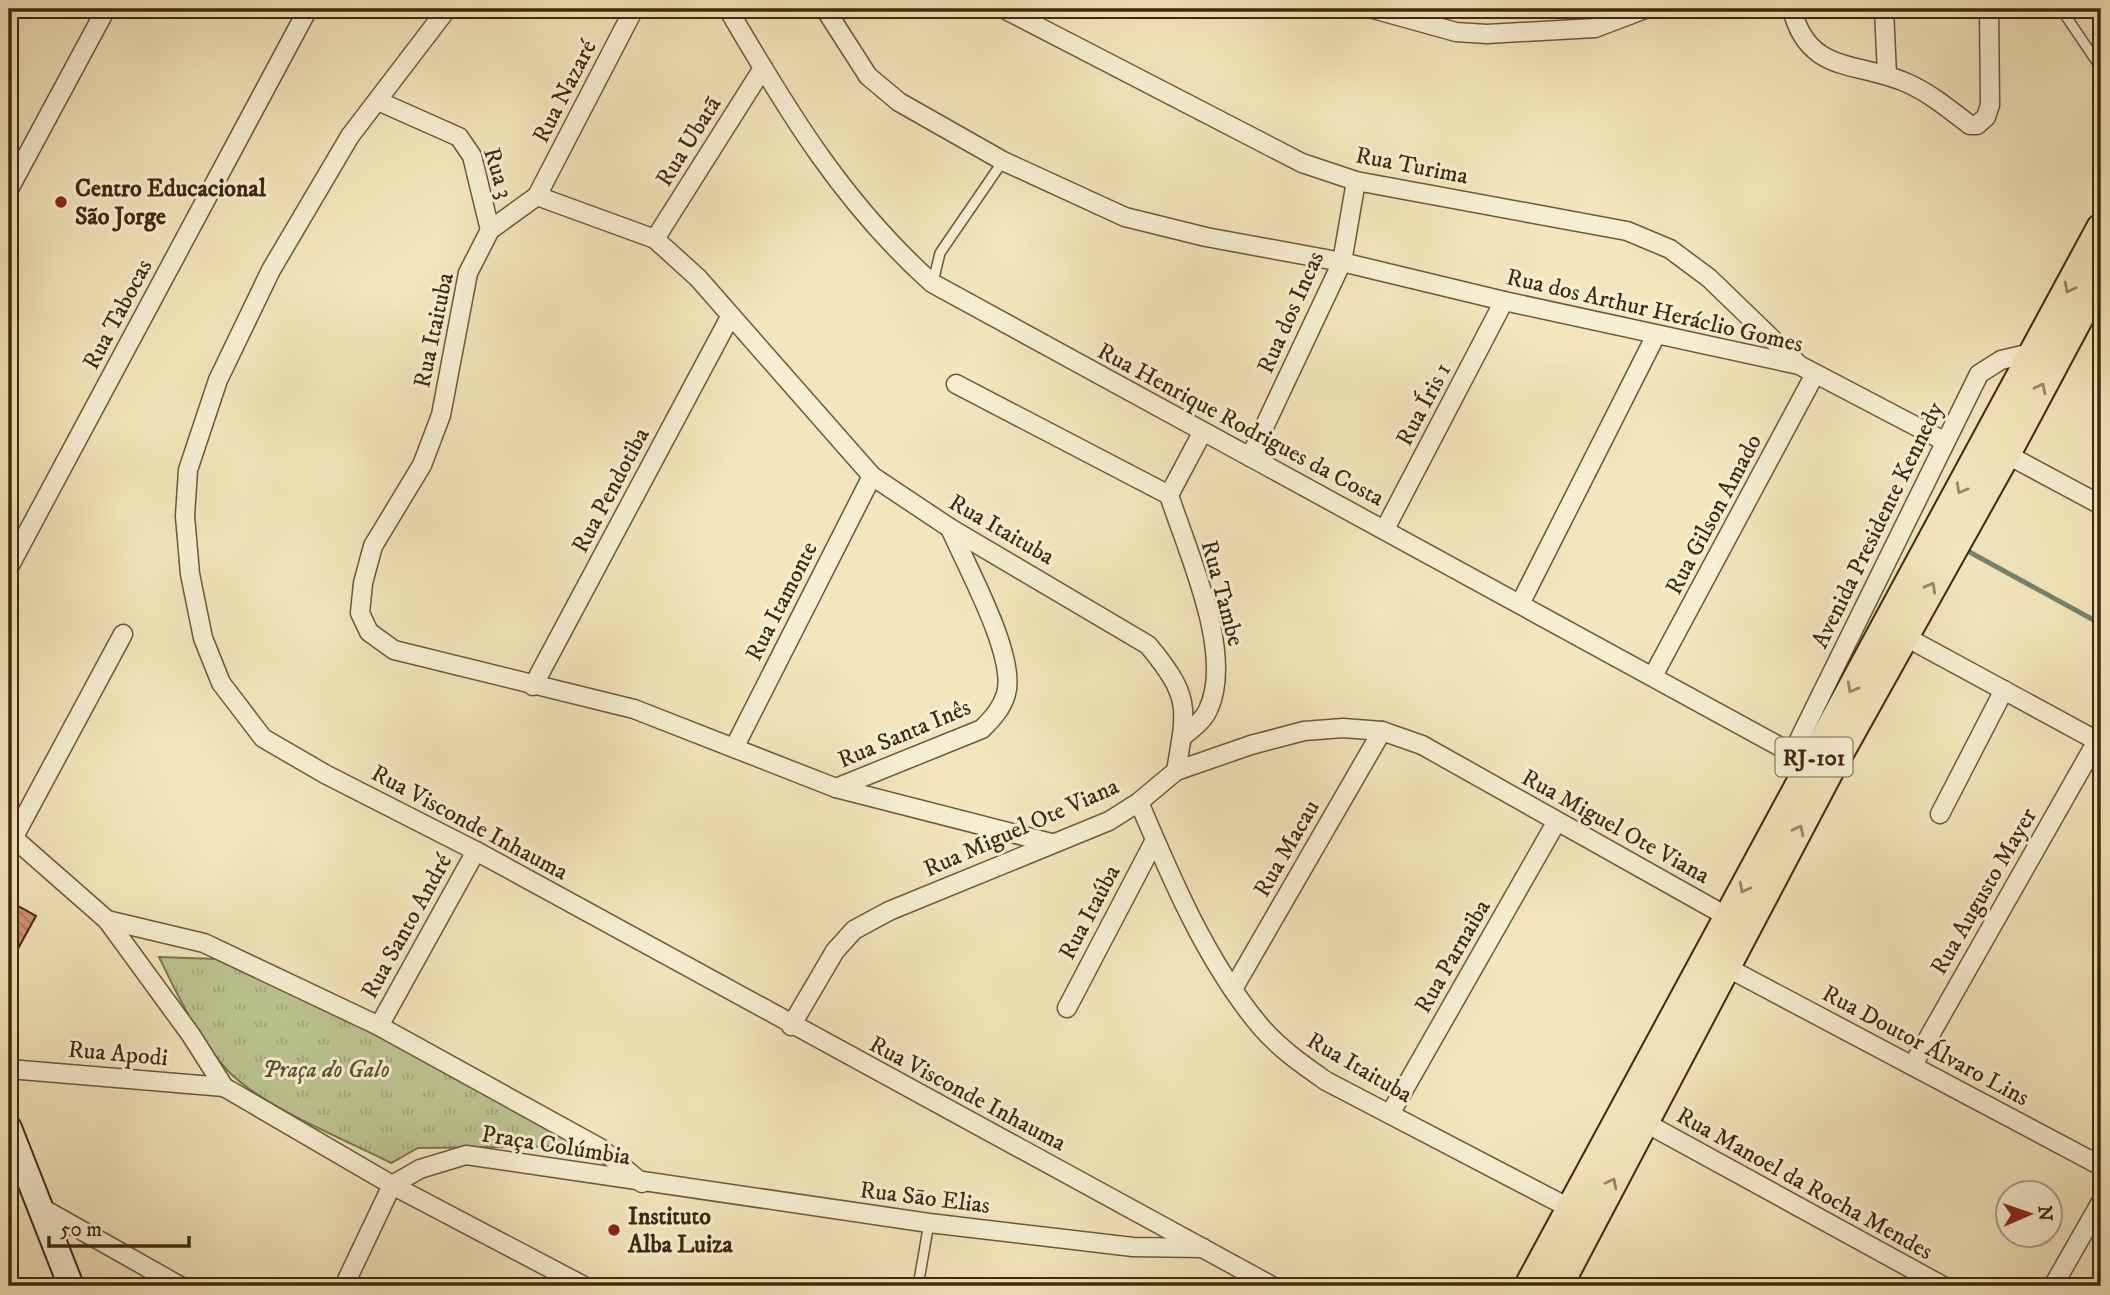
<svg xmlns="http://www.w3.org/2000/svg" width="2110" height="1295" font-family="'IM FELL DW Pica',serif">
	<defs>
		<pattern id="park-tufts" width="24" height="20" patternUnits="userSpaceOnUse" patternTransform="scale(1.75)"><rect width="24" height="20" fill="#bbc591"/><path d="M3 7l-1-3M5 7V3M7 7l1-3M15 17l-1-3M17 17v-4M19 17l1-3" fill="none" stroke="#a2a97c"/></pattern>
		<pattern id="building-back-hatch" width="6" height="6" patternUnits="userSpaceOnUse" patternTransform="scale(1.75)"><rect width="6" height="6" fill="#d69375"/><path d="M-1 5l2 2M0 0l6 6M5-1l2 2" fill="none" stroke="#af785e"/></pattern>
	</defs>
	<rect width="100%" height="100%" fill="#f3e6bc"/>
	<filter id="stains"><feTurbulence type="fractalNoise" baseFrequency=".00286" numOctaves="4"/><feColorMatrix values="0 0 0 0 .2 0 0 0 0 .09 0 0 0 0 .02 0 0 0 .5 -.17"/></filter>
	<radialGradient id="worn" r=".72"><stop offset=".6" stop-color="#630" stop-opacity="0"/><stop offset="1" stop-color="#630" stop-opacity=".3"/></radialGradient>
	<path fill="url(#park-tufts)" stroke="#7d764f" stroke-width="2" d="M 159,957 L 217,959 L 347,1019 L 590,1146 L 418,1148 L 391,1163 C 344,1139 264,1108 228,1071 C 197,1037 179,998 159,957 Z"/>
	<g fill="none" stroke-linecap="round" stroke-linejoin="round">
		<path stroke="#76836e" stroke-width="5" d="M 1964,549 L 2101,624"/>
	</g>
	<path fill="url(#building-back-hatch)" stroke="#3f280d" stroke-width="2" d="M 9,901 L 36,916 L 9,965 Z"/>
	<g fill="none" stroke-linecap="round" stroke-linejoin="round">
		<defs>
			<g id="service">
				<path d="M 2061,9 L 2101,68"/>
				<path d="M 933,282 L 940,253 L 1003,161"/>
				<path d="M 918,1286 L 929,1223"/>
			</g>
			<g id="minor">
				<path d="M 447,9 L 350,136 L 271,270 L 218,380 L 188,470 L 185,516 L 190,574 L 203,638 L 221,683 L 263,738 L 325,774 L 476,851 L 1272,1286"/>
				<path d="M 634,9 L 537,196 L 490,230 L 468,273 L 441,415 L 422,465 L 373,546 L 363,583 L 360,613 L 369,632 L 394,650 L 634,709 L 836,788 L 1051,843"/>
				<path d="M 728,9 C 788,112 843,203 932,283 L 1819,768"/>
				<path d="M 825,9 L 868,76 L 899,102 L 1003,161 L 1125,217 L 1206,237 L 1342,262 L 1504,301 L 1799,365 L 1944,441"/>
				<path d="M 1004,9 L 1302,163 L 1356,181 L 1627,231 L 1670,249 L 1709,278 L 1799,365"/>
				<path d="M 1373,9 L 1456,32 L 1487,34 L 1595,28 L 1645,9"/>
				<path d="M 1792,9 C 1808,75 1858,61 1907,83 C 1930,93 1950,110 1970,125 L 1977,125 L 1986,117 L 1990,105 L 1989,9"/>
				<path d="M 1884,9 L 1887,75"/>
				<path d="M 378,101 L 459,137 L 472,156 L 490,230"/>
				<path d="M 9,189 L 106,9"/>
				<path d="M 537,196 L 655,239 L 698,278 L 872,476 L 950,528 L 1148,645 C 1191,697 1187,707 1176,771"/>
				<path d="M 655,239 L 763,68"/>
				<path d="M 956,384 L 1169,495"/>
				<path d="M 2006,454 L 2101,505"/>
				<path d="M 1250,457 L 1342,262 L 1356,181"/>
				<path d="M 1385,529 L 1504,301"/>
				<path d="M 9,567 L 308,9"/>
				<path d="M 1520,604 L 1656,335"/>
				<path d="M 1904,636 L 2101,743"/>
				<path d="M 1653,676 L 1815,374"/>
				<path d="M 533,686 L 730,317"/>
				<path d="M 1182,737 C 1192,729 1203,721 1208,710 C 1235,654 1187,551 1169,495 L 1202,433"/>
				<path d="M 734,748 L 872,476"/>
				<path d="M 1793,752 L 1979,374 L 2001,360 L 2035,352"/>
				<path d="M 836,788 L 982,729 C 993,718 1002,708 1006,694 C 1017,656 966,566 950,528"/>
				<path d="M 1139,802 C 1171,878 1207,963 1261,1027 C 1280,1049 1303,1065 1326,1081 L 1579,1213"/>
				<path d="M 1940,814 L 2004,690"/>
				<path d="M 9,834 L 107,920 L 191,1035 L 224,1087 L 392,1185 L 584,1286"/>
				<path d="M 9,846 L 123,634"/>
				<path d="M 107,920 L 204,943 L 379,1026 L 600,1148 L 642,1183"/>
				<path d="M 1728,968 L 2101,1166"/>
				<path d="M 1233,989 L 1382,731"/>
				<path d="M 1067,1008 L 1155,840"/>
				<path d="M 379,1026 L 476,851"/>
				<path d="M 791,1026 L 835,951 L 854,930 L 889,911 L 1109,821 L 1139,802 L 1176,771 L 1251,745 L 1304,731 L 1343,728 L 1382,731 L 1422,745 L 1728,917"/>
				<path d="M 1913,1065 L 2097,741"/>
				<path d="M 9,1069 L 224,1087"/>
				<path d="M 1390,1114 L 1557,821"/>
				<path d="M 1644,1122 L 1943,1286"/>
				<path d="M 392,1185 L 420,1169 L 466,1155 L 929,1223 L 1133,1247 L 1203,1248"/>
				<path d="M 42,1208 L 180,1286"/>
				<path d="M 344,1286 L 392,1185"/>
				<path d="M 2053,1286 L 2101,1202"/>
			</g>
			<path id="secondary" d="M 9,1128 L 71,1286"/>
			<g id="primary">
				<path d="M 1529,1286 L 2101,228"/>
				<path d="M 1558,1286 L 1828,773 L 2006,454 L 2101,276"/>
			</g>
		</defs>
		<use href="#service" stroke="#6c5839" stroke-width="12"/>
		<use href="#minor" stroke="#6c5839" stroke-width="21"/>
		<use href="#secondary" stroke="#3f280d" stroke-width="28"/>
		<use href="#primary" stroke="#3f280d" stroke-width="32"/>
		<use href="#service" stroke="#f7efd3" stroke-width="9"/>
		<use href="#minor" stroke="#f7efd3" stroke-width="18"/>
		<use href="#secondary" stroke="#f7efd3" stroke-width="24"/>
		<use href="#primary" stroke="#f3e6bc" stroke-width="28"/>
	</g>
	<defs><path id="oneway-chevron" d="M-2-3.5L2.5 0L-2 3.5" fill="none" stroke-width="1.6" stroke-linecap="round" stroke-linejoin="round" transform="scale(1.75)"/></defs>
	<g stroke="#998764">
		<use href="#oneway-chevron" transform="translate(2069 288) rotate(118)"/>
		<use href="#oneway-chevron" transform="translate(2041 388) rotate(-63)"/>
		<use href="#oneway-chevron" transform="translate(1961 489) rotate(119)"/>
		<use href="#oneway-chevron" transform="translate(1931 587) rotate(-61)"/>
		<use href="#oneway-chevron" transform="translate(1852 688) rotate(119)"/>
		<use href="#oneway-chevron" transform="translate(1799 830) rotate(-63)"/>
		<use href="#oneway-chevron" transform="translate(1744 888) rotate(118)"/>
		<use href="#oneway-chevron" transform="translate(1612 1183) rotate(-63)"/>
	</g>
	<g fill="#8f2418" stroke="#f7efd3" stroke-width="2.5">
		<circle cx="61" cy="202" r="7"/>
		<circle cx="614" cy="1230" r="7"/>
	</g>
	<g text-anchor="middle" stroke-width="6" stroke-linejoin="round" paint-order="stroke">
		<rect fill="#f7efd3" stroke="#766448" stroke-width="2" x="1775.5" y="737.5" width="77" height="39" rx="5"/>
		<g font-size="23" font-weight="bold" fill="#3f280d">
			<text x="1814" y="765">RJ-101</text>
		</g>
		<g font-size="24" fill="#3f280d" stroke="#f7efd3">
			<text transform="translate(564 91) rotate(-63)" y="8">Rua Nazaré</text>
			<text transform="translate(688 141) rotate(-58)" y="8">Rua Ubatã</text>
			<text transform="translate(1412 165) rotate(11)" y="8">Rua Turima</text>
			<text transform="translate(499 173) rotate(73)" y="8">Rua 3</text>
			<text transform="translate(1655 310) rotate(13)" y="8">Rua dos Arthur Heráclio Gomes</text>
			<text transform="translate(1290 312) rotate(-66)" y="8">Rua dos Incas</text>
			<text transform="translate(117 314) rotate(-62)" y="8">Rua Tabocas</text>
			<text transform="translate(433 330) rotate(-78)" y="8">Rua Itaituba</text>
			<text transform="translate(1423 404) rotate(-62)" y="8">Rua Íris 1</text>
			<text transform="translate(1241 424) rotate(28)" y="8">Rua Henrique Rodrigues da Costa</text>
			<text transform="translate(610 490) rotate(-62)" y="8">Rua Pendotiba</text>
			<text transform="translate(1713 514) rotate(-62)" y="8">Rua Gilson Amado</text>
			<text transform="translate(1877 525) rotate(-64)" y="8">Avenida Presidente Kennedy</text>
			<text transform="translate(1002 529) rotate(30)" y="8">Rua Itaituba</text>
			<text transform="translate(1223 593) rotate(75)" y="8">Rua Tambe</text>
			<text transform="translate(781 601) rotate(-63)" y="8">Rua Itamonte</text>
			<text transform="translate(904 733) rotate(-23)" y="8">Rua Santa Inês</text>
			<text transform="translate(470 822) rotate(28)" y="8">Rua Visconde Inhauma</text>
			<text transform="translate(1616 826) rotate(29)" y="8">Rua Miguel Ote Viana</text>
			<text transform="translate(1021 827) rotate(-24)" y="8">Rua Miguel Ote Viana</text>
			<text transform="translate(1286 848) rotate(-60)" y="8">Rua Macau</text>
			<text transform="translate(1983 891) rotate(-60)" y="8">Rua Augusto Mayer</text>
			<text transform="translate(1089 912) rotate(-62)" y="8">Rua Itaúba</text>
			<text transform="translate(406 926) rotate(-61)" y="8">Rua Santo André</text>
			<text transform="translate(1452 956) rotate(-60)" y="8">Rua Parnaiba</text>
			<text transform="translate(1926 1045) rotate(28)" y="8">Rua Doutor Álvaro Lins</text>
			<text transform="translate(118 1053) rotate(5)" y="8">Rua Apodi</text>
			<text transform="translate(1360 1067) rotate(30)" y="8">Rua Itaituba</text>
			<text transform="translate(968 1093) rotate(28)" y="8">Rua Visconde Inhauma</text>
			<text transform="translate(556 1145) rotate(9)" y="8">Praça Colúmbia</text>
			<text transform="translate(1805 1183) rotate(29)" y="8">Rua Manoel da Rocha Mendes</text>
			<text transform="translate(925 1197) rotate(7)" y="8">Rua Sāo Elias</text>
		</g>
		<g font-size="24" font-weight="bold" fill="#3f280d" stroke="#f7efd3" text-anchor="start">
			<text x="75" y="196">Centro Educacional<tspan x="75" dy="28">São Jorge</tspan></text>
			<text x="628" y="1224">Instituto<tspan x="628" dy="28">Alba Luiza</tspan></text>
		</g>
		<g font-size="24" font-style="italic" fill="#5e4f2e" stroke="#f7efd3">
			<text x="326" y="1077">Praça do Galo</text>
		</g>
	</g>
	<rect width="2110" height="1295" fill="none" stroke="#f3e6bc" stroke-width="35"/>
	<rect x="10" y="10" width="2089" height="1274" fill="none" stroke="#3f280d" stroke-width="3.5"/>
	<rect x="18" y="18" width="2075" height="1260" fill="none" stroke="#3f280d" stroke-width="2"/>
	<g transform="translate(2029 1214) rotate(88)"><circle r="33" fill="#f7efd3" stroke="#ad9f84" stroke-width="2"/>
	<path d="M0-5L12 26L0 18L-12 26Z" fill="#8f2418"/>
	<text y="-10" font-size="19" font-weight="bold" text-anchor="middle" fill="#3f280d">N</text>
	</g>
	<path d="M49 1236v10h140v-10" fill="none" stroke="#3f280d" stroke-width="3.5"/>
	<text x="60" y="1236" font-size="21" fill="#3f280d" stroke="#f7efd3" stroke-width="5" paint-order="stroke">50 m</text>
	<rect width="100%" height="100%" filter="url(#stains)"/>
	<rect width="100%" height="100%" fill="url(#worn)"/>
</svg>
